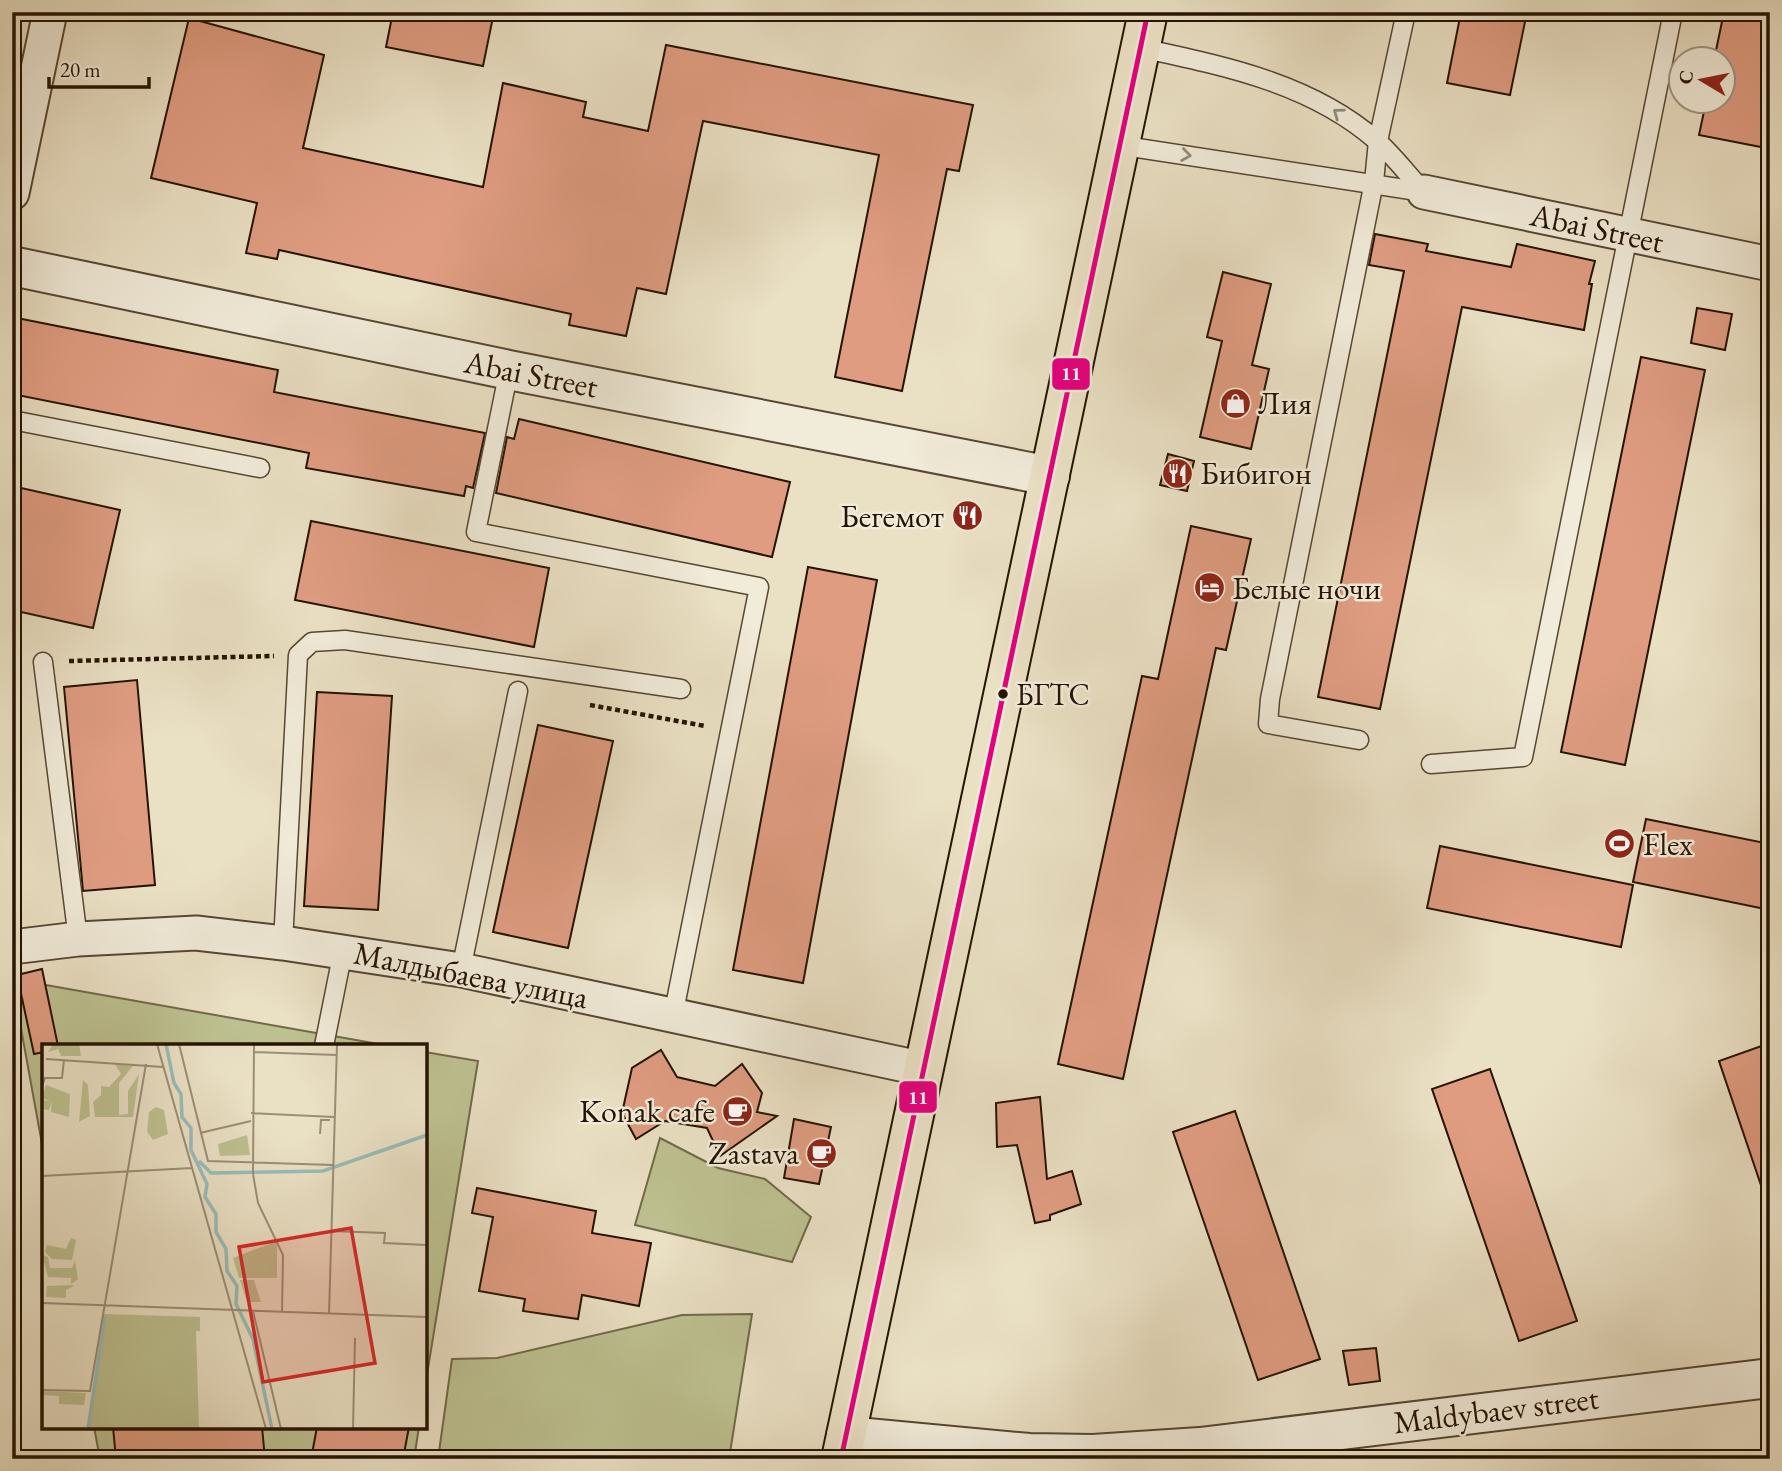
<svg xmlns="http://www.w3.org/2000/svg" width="1782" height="1471" font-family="'EB Garamond',serif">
	<rect width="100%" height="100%" fill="#eae0c4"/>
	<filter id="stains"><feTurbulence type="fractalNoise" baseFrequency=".00286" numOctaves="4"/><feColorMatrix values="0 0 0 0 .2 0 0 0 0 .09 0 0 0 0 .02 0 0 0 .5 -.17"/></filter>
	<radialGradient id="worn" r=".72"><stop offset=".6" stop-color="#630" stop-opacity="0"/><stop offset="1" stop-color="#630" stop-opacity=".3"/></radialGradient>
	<g fill="#bdc090" stroke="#716a48" stroke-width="2">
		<path d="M 12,979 L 390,1046 L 44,1046 L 44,1155 Z"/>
		<path d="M 425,1052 L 478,1061 L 425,1387 Z"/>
		<path d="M 660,1138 L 718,1168 L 765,1179 L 811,1217 L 792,1262 L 635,1225 Z"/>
		<path d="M 752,1314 L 729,1459 L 438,1459 L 452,1359 L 497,1358 L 682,1315 Z"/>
		<path d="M 94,1427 L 419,1427 L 414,1459 L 100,1459 Z"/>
	</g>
	<g fill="#df9c81" stroke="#251301" stroke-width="2">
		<path d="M 393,12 L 494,12 L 483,66 L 386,47 Z"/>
		<path d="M 1461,12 L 1527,12 L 1510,95 L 1447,83 Z"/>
		<path d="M 1724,12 L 1770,12 L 1770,102 L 1761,147 L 1699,135 L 1706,102 L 1723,102 L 1723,60 L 1714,60 Z"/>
		<path d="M 189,18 L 324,55 L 303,148 L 483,187 L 503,83 L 586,102 L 583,117 L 648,131 L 666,45 L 973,105 L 959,171 L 947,169 L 902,391 L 835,377 L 879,155 L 703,121 L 666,294 L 637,288 L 626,336 L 569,325 L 571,314 L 279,250 L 277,259 L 246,253 L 257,203 L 151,178 Z"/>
		<path d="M 1375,234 L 1428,244 L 1426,251 L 1511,267 L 1517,244 L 1595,261 L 1589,284 L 1592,284 L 1584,330 L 1462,307 L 1380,709 L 1318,697 L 1404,271 L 1369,265 Z"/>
		<path d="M 1223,272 L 1271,284 L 1252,365 L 1269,369 L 1251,449 L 1200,437 L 1222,341 L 1207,337 Z"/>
		<path d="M 1697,308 L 1732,314 L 1725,350 L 1691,343 Z"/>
		<path d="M 12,317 L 278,370 L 274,392 L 485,433 L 473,488 L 466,486 L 464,496 L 306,468 L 309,453 L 12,394 Z"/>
		<path d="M 1641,357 L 1705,370 L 1625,765 L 1561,752 Z"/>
		<path d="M 519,419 L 790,482 L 772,557 L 496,493 L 507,437 L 514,439 Z"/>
		<path d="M 1168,454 L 1194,461 L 1187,491 L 1160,485 Z"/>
		<path d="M 12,486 L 120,510 L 93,628 L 12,610 Z"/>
		<path d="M 311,521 L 549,568 L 534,647 L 295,600 Z"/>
		<path d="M 1191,526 L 1251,539 L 1226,650 L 1216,648 L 1123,1079 L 1058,1064 L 1142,676 L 1158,679 Z"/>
		<path d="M 808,567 L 877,580 L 803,983 L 733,970 Z"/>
		<path d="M 137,680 L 155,885 L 83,891 L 64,687 Z"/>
		<path d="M 317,692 L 392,696 L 378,910 L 304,906 Z"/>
		<path d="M 538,725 L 613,741 L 568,948 L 493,932 Z"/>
		<path d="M 1646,819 L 1770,844 L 1770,910 L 1633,882 Z"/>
		<path d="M 1440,846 L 1633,885 L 1621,947 L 1427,908 Z"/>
		<path d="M 42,969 L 58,1046 L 44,1046 L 44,1052 L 34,1054 L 17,975 Z"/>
		<path d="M 1770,1043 L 1770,1196 L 1765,1197 L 1719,1061 Z"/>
		<path d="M 661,1050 L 677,1077 L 715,1086 L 742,1064 L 762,1093 L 757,1112 L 777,1116 L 720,1156 L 707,1128 L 665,1121 L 636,1139 L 622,1113 L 632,1068 Z"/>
		<path d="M 1490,1069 L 1577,1321 L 1519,1341 L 1432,1089 Z"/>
		<path d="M 1040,1097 L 1047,1179 L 1072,1171 L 1081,1204 L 1050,1215 L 1050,1220 L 1035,1223 L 1017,1145 L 997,1147 L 996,1103 Z"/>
		<path d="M 1235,1111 L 1320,1359 L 1258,1380 L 1173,1132 Z"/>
		<path d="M 794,1119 L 831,1127 L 819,1184 L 784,1178 Z"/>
		<path d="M 477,1188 L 596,1211 L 592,1233 L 651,1243 L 639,1306 L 582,1295 L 578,1319 L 523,1311 L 525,1299 L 479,1291 L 493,1217 L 472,1213 Z"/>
		<path d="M 1376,1348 L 1380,1381 L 1349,1385 L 1343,1351 Z"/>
		<path d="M 113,1427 L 262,1427 L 265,1459 L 116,1459 Z"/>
		<path d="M 317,1427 L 409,1427 L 403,1459 L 311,1459 Z"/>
	</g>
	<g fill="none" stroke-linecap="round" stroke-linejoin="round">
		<defs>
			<g id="service">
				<path d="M 1141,48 C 1224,66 1311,83 1377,141 C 1394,156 1408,175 1424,192"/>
				<path d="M 1118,145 L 1424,192"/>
				<path d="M 509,370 L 476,532 L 759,587 L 673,1016"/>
				<path d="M 12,420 L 260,468"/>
				<path d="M 43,662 L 78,939"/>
				<path d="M 1359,740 L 1268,724 L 1270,699 L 1374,182 L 1378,141 L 1406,12"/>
				<path d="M 1431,764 L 1523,757 L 1673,12"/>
				<path d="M 283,943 L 298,655 L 312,642 L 345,640 L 681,689"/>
				<path d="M 461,970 L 518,691"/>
				<path d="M 324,1046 L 343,951"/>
			</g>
			<g id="minor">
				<path d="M 1424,192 L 1770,264"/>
				<path d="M 12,193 L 50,12"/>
				<path d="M 12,947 L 78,939 L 196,933 L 283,943 L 461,970 L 924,1069"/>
			</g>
			<g id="tertiary">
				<path d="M 12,266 L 509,370 L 1050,476"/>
				<path d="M 846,1436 L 1029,1453 L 1093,1454 L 1200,1447 L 1770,1378"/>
			</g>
			<path id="primary" d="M 841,1459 L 1148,12"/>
		</defs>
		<use href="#service" stroke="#564632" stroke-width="21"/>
		<use href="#minor" stroke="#564632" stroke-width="37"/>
		<use href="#tertiary" stroke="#564632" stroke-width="42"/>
		<use href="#primary" stroke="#251301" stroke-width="42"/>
		<g stroke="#251301" stroke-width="4.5" stroke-dasharray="5 3.5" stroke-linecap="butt">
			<path d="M 69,661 L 274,656"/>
			<path d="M 590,705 L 705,726"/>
		</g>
		<use href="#service" stroke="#f1ebd9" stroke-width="18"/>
		<use href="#minor" stroke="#f1ebd9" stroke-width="33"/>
		<use href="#tertiary" stroke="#f1ebd9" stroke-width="38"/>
		<use href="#primary" stroke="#eae0c4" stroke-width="38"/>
		<defs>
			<path id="bus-1" d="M 841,1459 L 1148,12"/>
		</defs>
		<use href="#bus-1" stroke="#f1ebd9" stroke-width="10"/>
		<use href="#bus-1" stroke="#e5007d" stroke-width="5"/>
	</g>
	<defs><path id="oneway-chevron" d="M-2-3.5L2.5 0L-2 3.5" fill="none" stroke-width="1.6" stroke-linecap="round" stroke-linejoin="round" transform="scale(1.75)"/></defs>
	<g stroke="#958a78">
		<use href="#oneway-chevron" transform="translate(1338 113) rotate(-144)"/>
		<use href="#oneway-chevron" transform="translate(1186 155) rotate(8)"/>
	</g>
	<defs>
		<symbol id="shop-disc" viewBox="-11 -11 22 22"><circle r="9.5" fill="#8f2418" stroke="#f1ebd9"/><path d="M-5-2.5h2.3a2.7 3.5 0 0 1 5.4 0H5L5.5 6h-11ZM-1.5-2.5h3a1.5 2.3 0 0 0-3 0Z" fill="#fff"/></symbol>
		<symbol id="restaurant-disc" viewBox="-11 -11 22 22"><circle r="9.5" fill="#8f2418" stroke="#f1ebd9"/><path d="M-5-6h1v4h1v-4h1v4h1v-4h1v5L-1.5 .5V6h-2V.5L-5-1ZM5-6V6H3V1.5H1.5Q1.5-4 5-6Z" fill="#fff"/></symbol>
		<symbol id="hotel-disc" viewBox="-11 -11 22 22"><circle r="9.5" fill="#8f2418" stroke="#f1ebd9"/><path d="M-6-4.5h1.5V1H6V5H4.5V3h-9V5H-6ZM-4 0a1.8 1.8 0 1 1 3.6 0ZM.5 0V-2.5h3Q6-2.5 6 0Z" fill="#fff"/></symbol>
		<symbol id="stadium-disc" viewBox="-11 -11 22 22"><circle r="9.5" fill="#8f2418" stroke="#f1ebd9"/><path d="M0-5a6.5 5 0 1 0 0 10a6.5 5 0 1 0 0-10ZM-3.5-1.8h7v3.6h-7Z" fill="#fff"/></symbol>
		<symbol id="cafe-disc" viewBox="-11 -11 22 22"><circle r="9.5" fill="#8f2418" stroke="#f1ebd9"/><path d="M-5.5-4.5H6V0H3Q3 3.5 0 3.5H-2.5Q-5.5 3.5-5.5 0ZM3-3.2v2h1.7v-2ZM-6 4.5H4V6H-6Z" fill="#fff"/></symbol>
	</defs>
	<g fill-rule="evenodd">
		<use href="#shop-disc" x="1218" y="386" width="35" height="35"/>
		<use href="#restaurant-disc" x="1160" y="456" width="35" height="35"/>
		<use href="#restaurant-disc" x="950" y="498" width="35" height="35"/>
		<use href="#hotel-disc" x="1192" y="570" width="35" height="35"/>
		<use href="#stadium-disc" x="1602" y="826" width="35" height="35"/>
		<use href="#cafe-disc" x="720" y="1094" width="35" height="35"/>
		<use href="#cafe-disc" x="804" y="1136" width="35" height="35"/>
	</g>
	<circle fill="#251301" stroke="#f1ebd9" stroke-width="2.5" cx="1003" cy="694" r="6"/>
	<g text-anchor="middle" stroke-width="5" stroke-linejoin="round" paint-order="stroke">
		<g font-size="30" fill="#251301" stroke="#f1ebd9" text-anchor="start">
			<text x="1016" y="705">БГТС</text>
		</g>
		<g font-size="32" fill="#251301" stroke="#f1ebd9">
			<text transform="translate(1597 228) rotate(12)" y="11">Abai Street</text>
			<text transform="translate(531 374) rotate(11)" y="11">Abai Street</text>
			<text transform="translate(471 975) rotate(11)" y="11">Малдыбаева улица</text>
			<text transform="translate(1496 1410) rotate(-7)" y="11">Maldybaev street</text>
		</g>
		<g font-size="32" fill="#251301" stroke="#f1ebd9" text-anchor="start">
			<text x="1258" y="414">Лия</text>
			<text x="1200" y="484">Бибигон</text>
			<text x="944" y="527" text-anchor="end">Бегемот</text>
			<text x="1232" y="599">Белые ночи</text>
			<text x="1643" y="855">Flex</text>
			<text x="715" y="1122" text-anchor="end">Konak cafe</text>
			<text x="799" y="1164" text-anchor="end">Zastava</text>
		</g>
	</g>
	<g transform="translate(42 1044)">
		<rect width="385" height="385" fill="#eae0c4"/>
		<path d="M 11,0 L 37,0 L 39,12 L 19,12 L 16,5 L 6,8 ZM 73,20 L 91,22 L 77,39 L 77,71 L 86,70 L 86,47 L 97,30 L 91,73 L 53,73 L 51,58 L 59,51 L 59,42 L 67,43 L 79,30 ZM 41,36 L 46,41 L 48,72 L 37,78 ZM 4,41 L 28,50 L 27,73 L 9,68 L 10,57 L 7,66 L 0,65 L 0,56 L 8,57 L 0,54 ZM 114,63 L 122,66 L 126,90 L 111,96 L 105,88 L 107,68 ZM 205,91 L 208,111 L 178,112 L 176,100 ZM 29,194 L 34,196 L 30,216 L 10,215 L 3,208 L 5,201 L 24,205 ZM 235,197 L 235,234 L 197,234 L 191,214 ZM 0,211 L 6,213 L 8,224 L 30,224 L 33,217 L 36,235 L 29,240 L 29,234 L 6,233 ZM 198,236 L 212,236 L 219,258 L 205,258 ZM 5,242 L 30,241 L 32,242 L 24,246 L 24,254 L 4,253 ZM 62,270 L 158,273 L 158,287 L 154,287 L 157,385 L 47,385 ZM 0,347 L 44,349 L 42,361 L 17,360 L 17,352 L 0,351 Z" fill="#bdc090"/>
		<path fill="none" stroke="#99bcba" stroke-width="3.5" d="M 124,0 L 132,39 L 139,50 L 140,73 L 149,84 L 149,106 L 165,140 L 163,153 L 174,170 L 174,188 L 184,205 L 185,227 L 195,242 L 194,260 L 211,295 L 230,385M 157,117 L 169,129 L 281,127 L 385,91M 46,385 L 63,272"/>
		<path fill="none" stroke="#9b8e76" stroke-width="2" d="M 115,0 L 224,385M 137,0 L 166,117 L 291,121M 212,0 L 211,130 L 216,159 L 241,211 L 240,268M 212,8 L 295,11M 4,15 L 121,23M 0,42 L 3,34 L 20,34 L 22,16M 209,69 L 292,73M 158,89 L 209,77M 278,90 L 279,76 L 288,76M 0,132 L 150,124M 289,187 L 343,189 L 342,199 L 385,201M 0,259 L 385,273M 211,267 L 239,385M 287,270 L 295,0M 0,346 L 48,347 L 104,20M 311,385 L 313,294"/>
		<path fill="#d62828" fill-opacity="0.15" stroke="#d62828" stroke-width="3.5" d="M 309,184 L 333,319 L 221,338 L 197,203 Z"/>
		<rect width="385" height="385" fill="none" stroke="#251301" stroke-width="3.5"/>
	</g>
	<g stroke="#f1ebd9" stroke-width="2.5">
		<rect x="1051" y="357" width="40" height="34" rx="7" fill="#e5007d"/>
		<rect x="898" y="1080" width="40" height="34" rx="7" fill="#e5007d"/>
	</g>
	<g font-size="19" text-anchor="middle" font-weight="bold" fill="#fff">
		<text x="1071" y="380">11</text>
		<text x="918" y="1104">11</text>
	</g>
	<rect width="1782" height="1471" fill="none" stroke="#eae0c4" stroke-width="42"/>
	<rect x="14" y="14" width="1754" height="1443" fill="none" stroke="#251301" stroke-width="3.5"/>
	<rect x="21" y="21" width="1740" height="1429" fill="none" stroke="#251301" stroke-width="2"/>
	<g transform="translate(1702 80) rotate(280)"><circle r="33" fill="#f1ebd9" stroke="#9f9583" stroke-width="2"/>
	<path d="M0-5L12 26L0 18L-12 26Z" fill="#8f2418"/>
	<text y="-10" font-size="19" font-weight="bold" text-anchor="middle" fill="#251301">С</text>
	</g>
	<path d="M49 77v10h100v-10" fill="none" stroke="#251301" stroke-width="3.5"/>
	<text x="60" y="77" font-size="21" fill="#251301" stroke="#f1ebd9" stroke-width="5" paint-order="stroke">20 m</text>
	<rect width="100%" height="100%" filter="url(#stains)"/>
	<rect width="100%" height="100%" fill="url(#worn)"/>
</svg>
